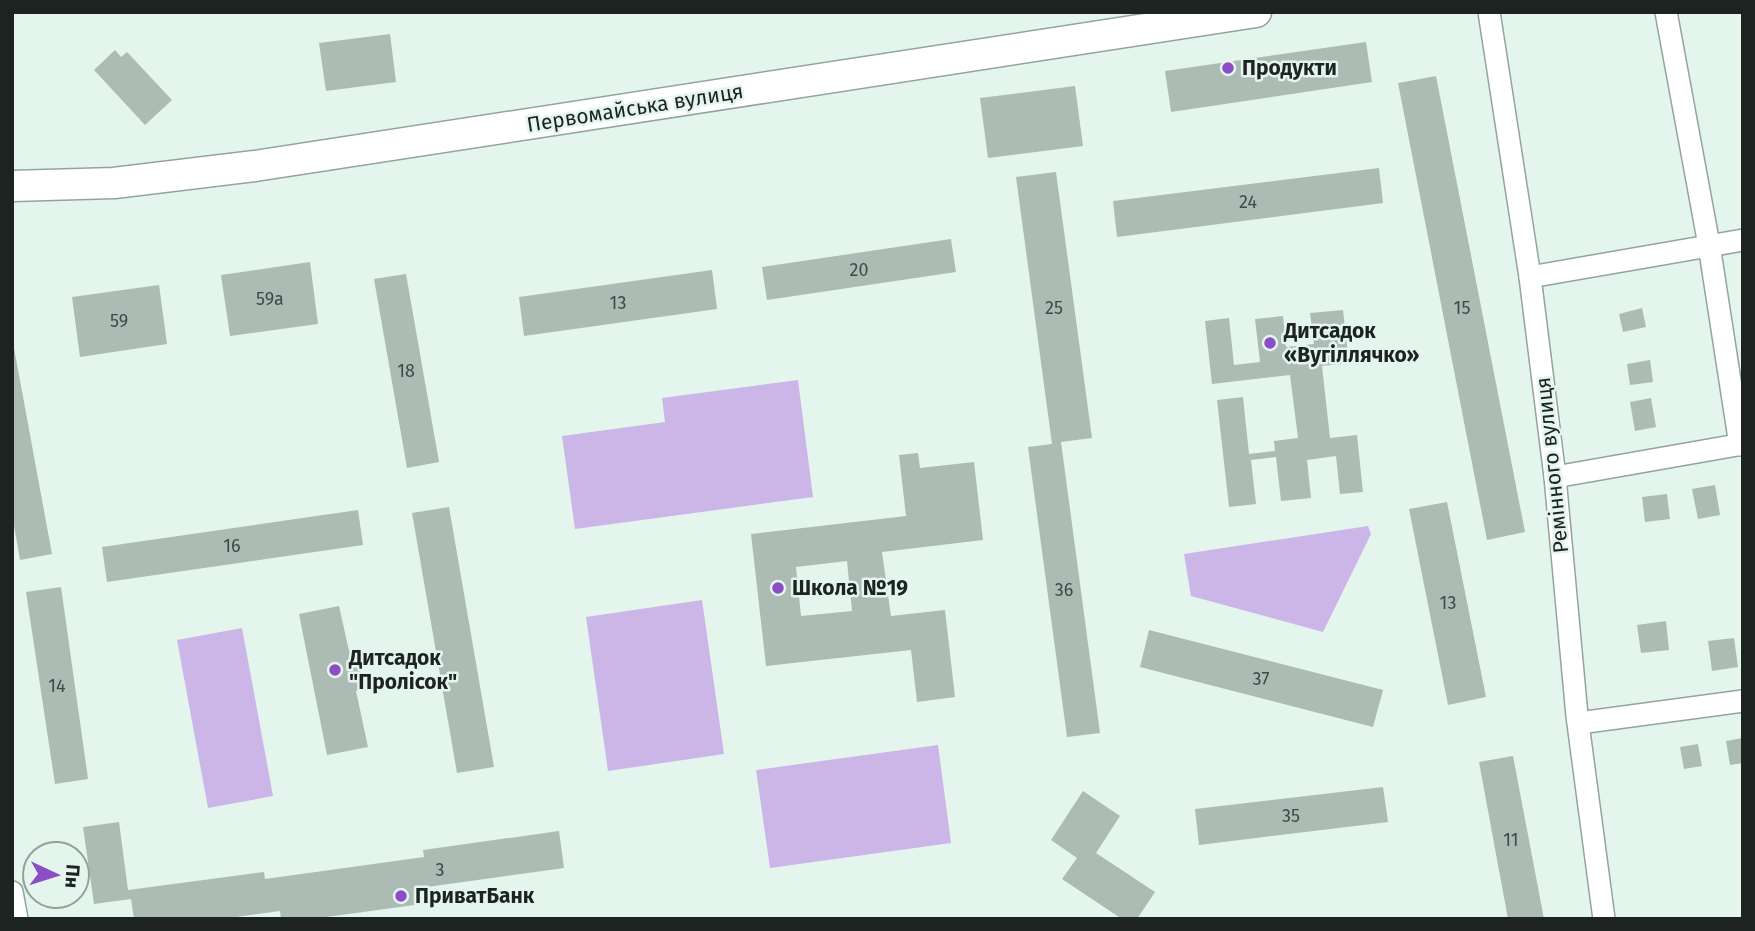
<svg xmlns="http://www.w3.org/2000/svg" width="1755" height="931" font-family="'Fira Sans',sans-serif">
	<rect width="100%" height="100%" fill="#e4f5ed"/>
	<g fill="#ccb6e8">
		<path d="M 798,380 L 813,497 L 575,529 L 562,436 L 665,422 L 662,398 Z"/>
		<path d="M 1368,526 L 1371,534 L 1323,632 L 1191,596 L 1184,554 Z"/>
		<path d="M 702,600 L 724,754 L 608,771 L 586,617 Z"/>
		<path d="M 242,628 L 273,796 L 208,808 L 177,640 Z"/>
		<path d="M 938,745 L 951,843 L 770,868 L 756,770 Z"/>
	</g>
	<g fill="#acbcb5" fill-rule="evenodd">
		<path d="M 390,34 L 396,82 L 326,91 L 319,43 Z"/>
		<path d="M 1366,42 L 1372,82 L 1171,112 L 1165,71 Z"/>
		<path d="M 115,50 L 121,57 L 127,52 L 172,100 L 145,125 L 94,70 Z"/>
		<path d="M 1436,76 L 1525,532 L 1487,540 L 1398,83 Z"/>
		<path d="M 1075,86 L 1083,146 L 988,158 L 980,98 Z"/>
		<path d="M 1379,168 L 1383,203 L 1117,237 L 1113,201 Z"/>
		<path d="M 1056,172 L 1092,438 L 1061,442 L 1100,733 L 1067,737 L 1028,447 L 1052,444 L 1016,177 Z"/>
		<path d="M 951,239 L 956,272 L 767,300 L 762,267 Z"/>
		<path d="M 310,262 L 318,324 L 230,336 L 221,275 Z"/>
		<path d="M 712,270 L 717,309 L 524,336 L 519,297 Z"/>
		<path d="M 406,274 L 439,462 L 407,468 L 374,279 Z"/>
		<path d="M 159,285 L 167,344 L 80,357 L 72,297 Z"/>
		<path d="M 1642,308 L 1646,327 L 1623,332 L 1619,314 Z"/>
		<path d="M 1343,310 L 1349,363 L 1322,366 L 1330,438 L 1357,435 L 1363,492 L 1340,494 L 1336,456 L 1307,460 L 1311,498 L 1281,501 L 1276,457 L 1251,460 L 1256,504 L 1229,507 L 1217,400 L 1243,397 L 1249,454 L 1275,451 L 1274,441 L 1298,438 L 1290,375 L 1212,384 L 1205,321 L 1229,318 L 1234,365 L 1260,362 L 1255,319 L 1283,316 L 1286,347 L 1314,344 L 1310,313 Z"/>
		<path d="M 12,337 L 52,554 L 20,560 L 12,514 Z"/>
		<path d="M 1650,360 L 1653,382 L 1630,385 L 1627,364 Z"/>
		<path d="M 1651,398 L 1656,427 L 1635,431 L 1630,402 Z"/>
		<path d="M 918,453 L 920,468 L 974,462 L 983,540 L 882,552 L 891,616 L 945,610 L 955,697 L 917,702 L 911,650 L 766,666 L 751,534 L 906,516 L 899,455 ZM 847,561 L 852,611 L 801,616 L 796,567 Z"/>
		<path d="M 1715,485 L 1720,515 L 1698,519 L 1692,489 Z"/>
		<path d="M 1667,494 L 1670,519 L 1645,522 L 1642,497 Z"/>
		<path d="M 1447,502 L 1486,697 L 1448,705 L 1409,509 Z"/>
		<path d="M 449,507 L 494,767 L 457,773 L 412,513 Z"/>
		<path d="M 358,510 L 363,545 L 107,582 L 102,547 Z"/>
		<path d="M 61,587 L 88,779 L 55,784 L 26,592 Z"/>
		<path d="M 339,606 L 349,651 L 355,650 L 364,690 L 356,691 L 368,747 L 327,755 L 299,614 Z"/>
		<path d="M 1666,621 L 1669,650 L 1641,653 L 1637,625 Z"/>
		<path d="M 1149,630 L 1383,690 L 1373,727 L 1140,667 Z"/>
		<path d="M 1734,638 L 1738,667 L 1712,671 L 1708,641 Z"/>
		<path d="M 1743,738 L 1743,763 L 1730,765 L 1726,741 Z"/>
		<path d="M 1698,744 L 1702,766 L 1684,769 L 1680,747 Z"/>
		<path d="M 1513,756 L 1544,919 L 1508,919 L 1479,762 Z"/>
		<path d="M 1383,787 L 1388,822 L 1199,845 L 1195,809 Z"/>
		<path d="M 1083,791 L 1120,816 L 1096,853 L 1155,892 L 1137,919 L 1122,919 L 1062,879 L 1077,858 L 1051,840 Z"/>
		<path d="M 119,822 L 128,890 L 264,872 L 265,879 L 424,857 L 423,850 L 559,831 L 564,868 L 427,887 L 429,903 L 312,919 L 281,919 L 280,911 L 222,919 L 134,919 L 131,899 L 94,904 L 83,827 Z"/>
	</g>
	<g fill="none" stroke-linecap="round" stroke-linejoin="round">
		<defs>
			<g id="street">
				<path d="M 1489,12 L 1530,277 L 1555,477 L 1577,716 L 1604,919"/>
				<path d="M 1666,12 L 1709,245 L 1740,445"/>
				<path d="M 1530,277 L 1743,240"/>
				<path d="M 1555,477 L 1743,444"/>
				<path d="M 1579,723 L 1743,701"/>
				<path d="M 12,892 L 17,919"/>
			</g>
			<path id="secondary" d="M 12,186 L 114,183 L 255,166 L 1256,12"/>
		</defs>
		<use href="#street" stroke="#94a49d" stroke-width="24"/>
		<use href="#secondary" stroke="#94a49d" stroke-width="33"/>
		<use href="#street" stroke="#fff" stroke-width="21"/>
		<use href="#secondary" stroke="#fff" stroke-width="30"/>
	</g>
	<g fill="#8b4ec4" stroke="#e4f5ed" stroke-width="2.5">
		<circle cx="1228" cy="68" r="7"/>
		<circle cx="1270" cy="343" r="7"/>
		<circle cx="778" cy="588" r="7"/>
		<circle cx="335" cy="670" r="7"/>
		<circle cx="401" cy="896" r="7"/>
	</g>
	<g text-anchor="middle" stroke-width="5" stroke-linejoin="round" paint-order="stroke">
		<g font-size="18" fill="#414946">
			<text x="1248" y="208">24</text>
			<text x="859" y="276">20</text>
			<text x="270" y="305">59а</text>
			<text x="618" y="309">13</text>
			<text x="1054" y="314">25</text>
			<text x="1462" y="314">15</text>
			<text x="119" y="327">59</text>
			<text x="406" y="377">18</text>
			<text x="232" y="552">16</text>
			<text x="1064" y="596">36</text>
			<text x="1448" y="609">13</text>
			<text x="1261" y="685">37</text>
			<text x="57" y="692">14</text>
			<text x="1291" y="822">35</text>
			<text x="1511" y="846">11</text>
			<text x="440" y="876">3</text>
		</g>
		<g font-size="21" font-weight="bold" fill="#1d2321" stroke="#e4f5ed" text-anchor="start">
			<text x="1242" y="75">Продукти</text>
			<text x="1284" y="338">Дитсадок<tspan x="1284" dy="24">«Вугіллячко»</tspan></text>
			<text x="792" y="595">Школа №19</text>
			<text x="349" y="665">Дитсадок<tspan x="349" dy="24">"Пролісок"</tspan></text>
			<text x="415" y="903">ПриватБанк</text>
		</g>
		<g font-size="21" fill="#1d2321" stroke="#e4f5ed">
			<text transform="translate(635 108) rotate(-9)" y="7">Первомайська вулиця</text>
			<text transform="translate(1552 465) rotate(-96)" y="7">Ремінного вулиця</text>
		</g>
	</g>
	<rect width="1755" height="931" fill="none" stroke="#1d2321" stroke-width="28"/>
	<g transform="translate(56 875) rotate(94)"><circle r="33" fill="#e4f5ed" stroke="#94a19b" stroke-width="2"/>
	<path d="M0-5L12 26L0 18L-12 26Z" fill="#8b4ec4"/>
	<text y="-10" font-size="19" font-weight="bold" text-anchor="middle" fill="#1d2321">Пн</text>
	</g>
</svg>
